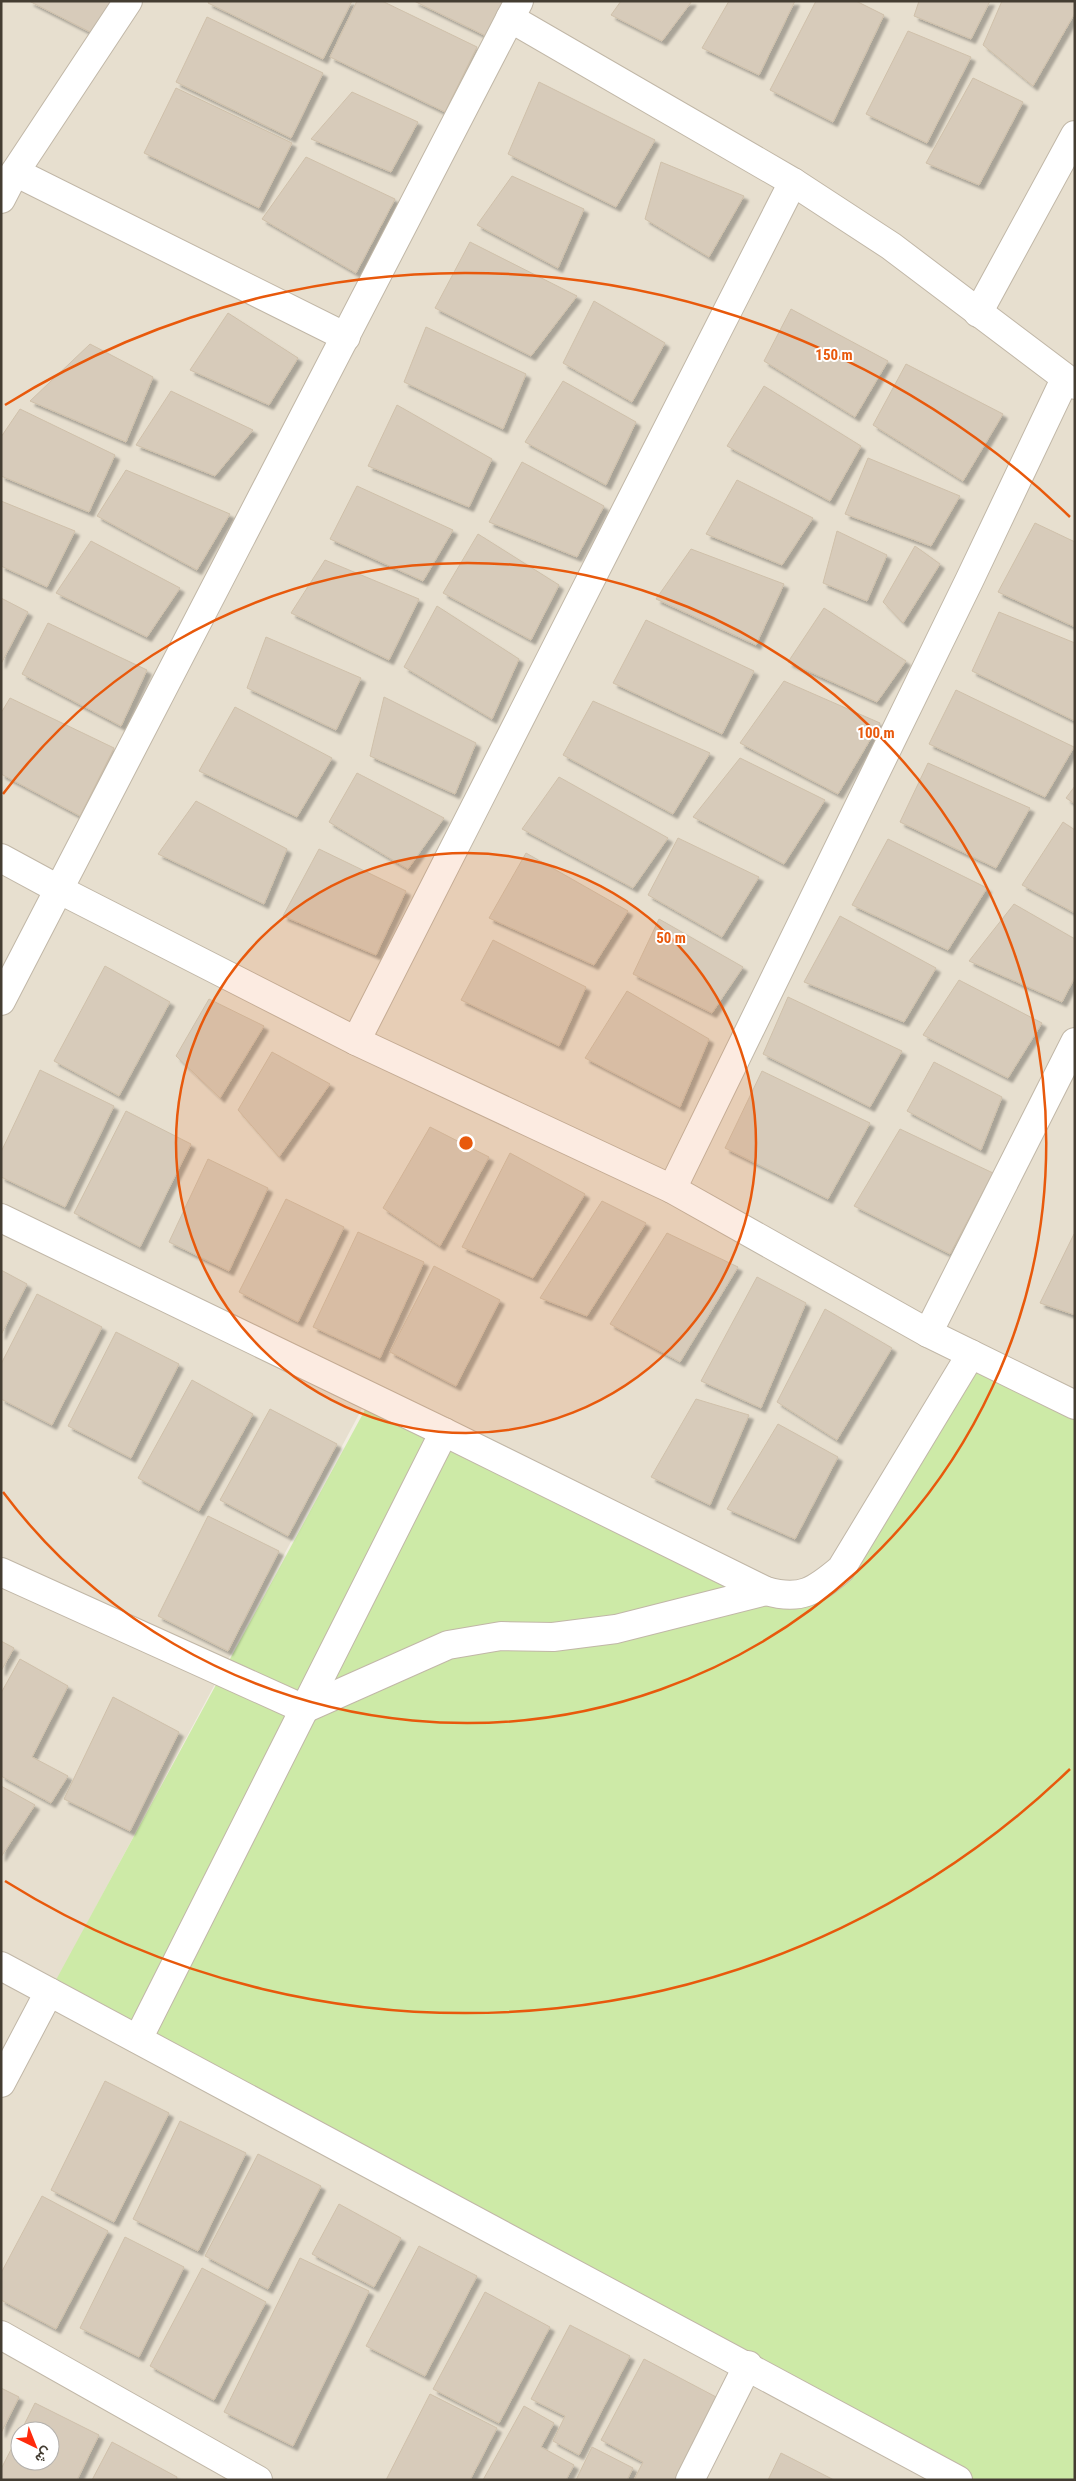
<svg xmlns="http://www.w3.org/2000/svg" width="1076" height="2481" font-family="'Roboto Condensed',Vazirmatn,sans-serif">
	<defs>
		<filter id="shadow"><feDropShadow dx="4.5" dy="4.5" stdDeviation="1" flood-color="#0004"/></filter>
	</defs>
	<rect width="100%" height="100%" fill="#f2ede2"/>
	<path fill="#e7dfcf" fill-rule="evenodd" d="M 1,1 L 1075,1 L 1075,1402 L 802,1593 L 365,1403 L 50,1993 L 957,2480 L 1,2480 ZM 20,2431 L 50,2431 L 50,2461 L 20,2461 Z"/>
	<path fill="#cdeaa7" d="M 973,1359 L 1075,1409 L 1075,2480 L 960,2480 L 50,1991 L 366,1408 L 805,1599 Z"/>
	<g fill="#d7cbba" stroke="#cfc0aa" filter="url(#shadow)">
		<path d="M 29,1 L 116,1 L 98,36 Z"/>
		<path d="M 209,1 L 352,1 L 323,59 L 208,3 Z"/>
		<path d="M 357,1 L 382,1 L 477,47 L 445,112 L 330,57 Z"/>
		<path d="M 414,1 L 505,1 L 488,37 Z"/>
		<path d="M 621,1 L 692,1 L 662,41 L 611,15 Z"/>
		<path d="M 729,1 L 795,1 L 759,75 L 702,48 Z"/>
		<path d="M 816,1 L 856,1 L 884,15 L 833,122 L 770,90 Z"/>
		<path d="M 919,1 L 990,1 L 971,39 L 914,16 Z"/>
		<path d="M 1002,1 L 1075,1 L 1075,13 L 1033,86 L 983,45 Z"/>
		<path d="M 207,17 L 323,73 L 291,138 L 176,82 Z"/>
		<path d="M 908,31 L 971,57 L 927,143 L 866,114 Z"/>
		<path d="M 973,78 L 1023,102 L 979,185 L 926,163 Z"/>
		<path d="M 539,82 L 655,140 L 616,207 L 508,154 Z"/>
		<path d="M 176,88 L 292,143 L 259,208 L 144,153 Z"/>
		<path d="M 352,92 L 418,122 L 391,172 L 311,139 Z"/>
		<path d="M 306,157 L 395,199 L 356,273 L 262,219 Z"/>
		<path d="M 661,162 L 744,196 L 709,257 L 645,219 Z"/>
		<path d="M 512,176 L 584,209 L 558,268 L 477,225 Z"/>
		<path d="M 470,242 L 577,296 L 531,356 L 435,308 Z"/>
		<path d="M 594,301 L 665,343 L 632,402 L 563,363 Z"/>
		<path d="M 791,309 L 888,361 L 855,417 L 764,361 Z"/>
		<path d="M 228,313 L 298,358 L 269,405 L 190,370 Z"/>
		<path d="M 426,327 L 526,374 L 503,429 L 404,382 Z"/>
		<path d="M 90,344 L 153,377 L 126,442 L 30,401 Z"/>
		<path d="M 906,364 L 1003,414 L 963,481 L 873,425 Z"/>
		<path d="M 563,381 L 636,422 L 606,485 L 525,442 Z"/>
		<path d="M 764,386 L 861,446 L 830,501 L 727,446 Z"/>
		<path d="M 171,391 L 253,430 L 215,476 L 136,445 Z"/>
		<path d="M 397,405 L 492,459 L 469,507 L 368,466 Z"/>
		<path d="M 20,409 L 115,455 L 89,512 L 1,476 L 1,437 Z"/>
		<path d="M 868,458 L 960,496 L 931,546 L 845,514 Z"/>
		<path d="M 522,462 L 604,506 L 577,557 L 489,522 Z"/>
		<path d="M 126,470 L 230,514 L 197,570 L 97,516 Z"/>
		<path d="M 737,480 L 813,518 L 782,565 L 706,534 Z"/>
		<path d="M 357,486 L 453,530 L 423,581 L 330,539 Z"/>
		<path d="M 1,501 L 75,531 L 47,587 L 1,566 Z"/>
		<path d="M 1035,523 L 1075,542 L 1075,627 L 998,592 Z"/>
		<path d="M 837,531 L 887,555 L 867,601 L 823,583 Z"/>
		<path d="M 478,534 L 559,585 L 531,640 L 443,593 Z"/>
		<path d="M 91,541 L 180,588 L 147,637 L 56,593 Z"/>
		<path d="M 915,546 L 940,564 L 903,623 L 883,602 Z"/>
		<path d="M 691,549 L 784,584 L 756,645 L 656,599 Z"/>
		<path d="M 325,560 L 419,599 L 389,660 L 291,613 Z"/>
		<path d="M 1,598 L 28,612 L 1,664 Z"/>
		<path d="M 437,606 L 519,659 L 492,719 L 404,667 Z"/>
		<path d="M 824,608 L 906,661 L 877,702 L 788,662 Z"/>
		<path d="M 999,612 L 1075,643 L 1075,721 L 972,671 Z"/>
		<path d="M 646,620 L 754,671 L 722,734 L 613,683 Z"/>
		<path d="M 48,623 L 147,670 L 121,726 L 22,674 Z"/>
		<path d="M 266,637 L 361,678 L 336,730 L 247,688 Z"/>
		<path d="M 784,681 L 880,723 L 838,794 L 740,743 Z"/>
		<path d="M 956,690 L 1074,747 L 1045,797 L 929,744 Z"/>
		<path d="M 384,697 L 476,743 L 455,794 L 370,756 Z"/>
		<path d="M 10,698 L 114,748 L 80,816 L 1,774 L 1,713 Z"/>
		<path d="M 593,701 L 710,753 L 673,814 L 563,755 Z"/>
		<path d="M 235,707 L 332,758 L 297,817 L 199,771 Z"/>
		<path d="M 740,758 L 825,800 L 784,864 L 693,817 Z"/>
		<path d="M 928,763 L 1030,808 L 996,868 L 900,822 Z"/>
		<path d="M 357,773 L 444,818 L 408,869 L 329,822 Z"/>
		<path d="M 559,777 L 668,838 L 633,888 L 522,829 Z"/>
		<path d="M 1075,786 L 1075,804 L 1066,798 Z"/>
		<path d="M 196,801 L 287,849 L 264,904 L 158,854 Z"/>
		<path d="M 1063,822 L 1075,830 L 1075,913 L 1022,885 Z"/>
		<path d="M 678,838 L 759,877 L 722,937 L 648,895 Z"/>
		<path d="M 888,839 L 987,888 L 948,950 L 852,905 Z"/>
		<path d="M 319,849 L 406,891 L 376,955 L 283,916 Z"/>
		<path d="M 526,853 L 628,911 L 594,965 L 489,918 Z"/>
		<path d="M 1014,904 L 1075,939 L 1075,977 L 1062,1002 L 969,961 Z"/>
		<path d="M 840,916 L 936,968 L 904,1022 L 804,982 Z"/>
		<path d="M 659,919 L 743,967 L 712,1013 L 633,974 Z"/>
		<path d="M 493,940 L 586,987 L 559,1046 L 461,1000 Z"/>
		<path d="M 105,966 L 170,1002 L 119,1096 L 54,1061 Z"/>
		<path d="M 959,980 L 1042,1023 L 1008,1078 L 923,1035 Z"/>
		<path d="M 627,991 L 709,1039 L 680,1107 L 585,1058 Z"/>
		<path d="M 788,997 L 902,1051 L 870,1107 L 763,1054 Z"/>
		<path d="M 209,999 L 264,1026 L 220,1098 L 176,1056 Z"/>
		<path d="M 272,1052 L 330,1084 L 279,1157 L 238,1110 Z"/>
		<path d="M 934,1062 L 1002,1097 L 981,1150 L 907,1111 Z"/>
		<path d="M 40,1070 L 114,1106 L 65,1207 L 1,1177 L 1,1152 Z"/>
		<path d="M 762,1071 L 870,1123 L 828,1199 L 725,1148 Z"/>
		<path d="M 126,1111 L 191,1144 L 140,1247 L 74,1213 Z"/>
		<path d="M 430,1127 L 489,1157 L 440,1246 L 383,1208 Z"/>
		<path d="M 900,1129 L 993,1173 L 950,1254 L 854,1206 Z"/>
		<path d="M 510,1153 L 585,1194 L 533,1278 L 462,1247 Z"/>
		<path d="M 208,1159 L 268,1188 L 229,1271 L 169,1242 Z"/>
		<path d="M 286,1199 L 344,1227 L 298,1322 L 239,1292 Z"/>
		<path d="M 602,1201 L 646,1223 L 587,1316 L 540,1298 Z"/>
		<path d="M 358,1232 L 424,1262 L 380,1358 L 313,1327 Z"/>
		<path d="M 667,1233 L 738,1267 L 680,1362 L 610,1324 Z"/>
		<path d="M 1074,1234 L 1075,1235 L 1075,1315 L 1040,1303 Z"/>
		<path d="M 434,1266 L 500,1300 L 456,1386 L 390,1352 Z"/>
		<path d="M 1,1270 L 27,1284 L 1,1335 Z"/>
		<path d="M 757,1277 L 806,1303 L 761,1408 L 701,1381 Z"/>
		<path d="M 37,1294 L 102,1327 L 52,1425 L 1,1399 L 1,1364 Z"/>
		<path d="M 825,1309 L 892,1348 L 837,1440 L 777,1402 Z"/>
		<path d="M 116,1332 L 179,1364 L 131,1458 L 68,1426 Z"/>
		<path d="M 192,1380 L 253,1414 L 199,1511 L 138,1478 Z"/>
		<path d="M 696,1399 L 749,1415 L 710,1505 L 651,1477 Z"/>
		<path d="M 270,1409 L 337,1444 L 288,1536 L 220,1500 Z"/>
		<path d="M 778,1424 L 838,1457 L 795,1539 L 727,1509 Z"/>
		<path d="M 208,1516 L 279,1551 L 228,1651 L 158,1616 Z"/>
		<path d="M 1,1641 L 14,1648 L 1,1671 Z"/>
		<path d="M 20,1659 L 68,1686 L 32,1757 L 68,1776 L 51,1803 L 1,1776 L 1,1693 Z"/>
		<path d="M 113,1697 L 179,1732 L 130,1831 L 64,1799 Z"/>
		<path d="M 1,1786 L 35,1805 L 1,1857 Z"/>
		<path d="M 105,2081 L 169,2113 L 114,2222 L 51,2190 Z"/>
		<path d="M 180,2121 L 246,2153 L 198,2251 L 133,2219 Z"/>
		<path d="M 258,2154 L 321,2186 L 268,2289 L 205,2256 Z"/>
		<path d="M 42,2196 L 108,2231 L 56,2329 L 1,2300 L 1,2273 Z"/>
		<path d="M 339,2204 L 401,2238 L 374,2287 L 312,2254 Z"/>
		<path d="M 125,2237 L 184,2267 L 139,2357 L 80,2328 Z"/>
		<path d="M 419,2246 L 477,2276 L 425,2376 L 366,2346 Z"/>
		<path d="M 300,2258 L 369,2291 L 293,2446 L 224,2412 Z"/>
		<path d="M 202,2268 L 266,2302 L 214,2400 L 150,2366 Z"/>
		<path d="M 485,2292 L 550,2327 L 499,2423 L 433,2389 Z"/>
		<path d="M 570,2325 L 630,2356 L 579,2455 L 553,2441 L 565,2416 L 531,2399 Z"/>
		<path d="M 644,2359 L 718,2398 L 675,2480 L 634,2480 L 643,2462 L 601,2440 Z"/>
		<path d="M 1,2388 L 19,2397 L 1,2433 Z"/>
		<path d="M 430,2394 L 497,2428 L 470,2480 L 386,2480 Z"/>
		<path d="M 35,2403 L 99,2435 L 77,2480 L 1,2480 L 1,2469 L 20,2432 L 20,2461 L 50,2461 L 50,2431 L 21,2431 Z"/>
		<path d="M 524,2406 L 554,2423 L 541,2447 L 574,2465 L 566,2480 L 483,2480 Z"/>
		<path d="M 112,2442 L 177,2477 L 176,2480 L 92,2480 Z"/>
		<path d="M 592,2447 L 633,2468 L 627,2480 L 576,2480 Z"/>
		<path d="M 781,2453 L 834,2480 L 768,2480 Z"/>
	</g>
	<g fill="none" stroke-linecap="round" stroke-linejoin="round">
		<defs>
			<g id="street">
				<path d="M 510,18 L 793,182 L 891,246 L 1075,385"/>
				<path d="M 15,172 L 346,337"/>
				<path d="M 1,199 L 15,172 L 128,1"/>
				<path d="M 978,313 L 1075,135"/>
				<path d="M 1,858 L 60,890 L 356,1041 L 672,1189 L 928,1333 L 1075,1405"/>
				<path d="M 1,1001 L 519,1"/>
				<path d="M 356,1041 L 793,182"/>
				<path d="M 672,1189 L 969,581 L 1065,379"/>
				<path d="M 1,1218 L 444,1432 L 766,1591 C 801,1601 815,1591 841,1569 L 971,1354"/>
				<path d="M 928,1333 L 1075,1042"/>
				<path d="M 1,1572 L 304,1709 L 448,1645 L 501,1636 L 553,1637 L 616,1629 L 766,1591"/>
				<path d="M 1,1966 L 958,2480"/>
				<path d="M 138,2039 L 444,1432"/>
				<path d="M 1,2083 L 49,1992"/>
				<path d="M 1,2335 L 258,2480"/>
				<path d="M 690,2480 L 748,2365"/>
			</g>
		</defs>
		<use href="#street" stroke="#c1b7a7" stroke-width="30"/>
		<use href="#street" stroke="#fff" stroke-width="28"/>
	</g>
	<circle cx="466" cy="1143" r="290" fill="#e8590c" fill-opacity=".12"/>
	<g fill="none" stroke="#e8590c" stroke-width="2.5">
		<circle cx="466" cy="1143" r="290"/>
		<path d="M3 794A580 580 0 1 1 3 1492"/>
		<path d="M1070 1769A870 870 0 0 1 5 1881M5 405A870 870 0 0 1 1070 517"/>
	</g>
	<circle cx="466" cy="1143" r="8" fill="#e8590c" stroke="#fff" stroke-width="2.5"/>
	<g font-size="15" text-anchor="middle" font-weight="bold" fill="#e8590c" stroke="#fff" stroke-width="4" stroke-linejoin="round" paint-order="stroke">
		<text x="834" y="360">150 m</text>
		<text x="876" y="738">100 m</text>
		<text x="671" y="943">50 m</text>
	</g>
	<rect width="1076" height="2481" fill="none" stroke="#443d32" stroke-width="5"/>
	<g transform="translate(35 2446) rotate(137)"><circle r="24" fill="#ffffff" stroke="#b4b1ad"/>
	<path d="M0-4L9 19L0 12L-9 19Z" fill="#ff2b0c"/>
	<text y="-8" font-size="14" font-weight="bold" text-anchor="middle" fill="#443d32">ش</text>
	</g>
</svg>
